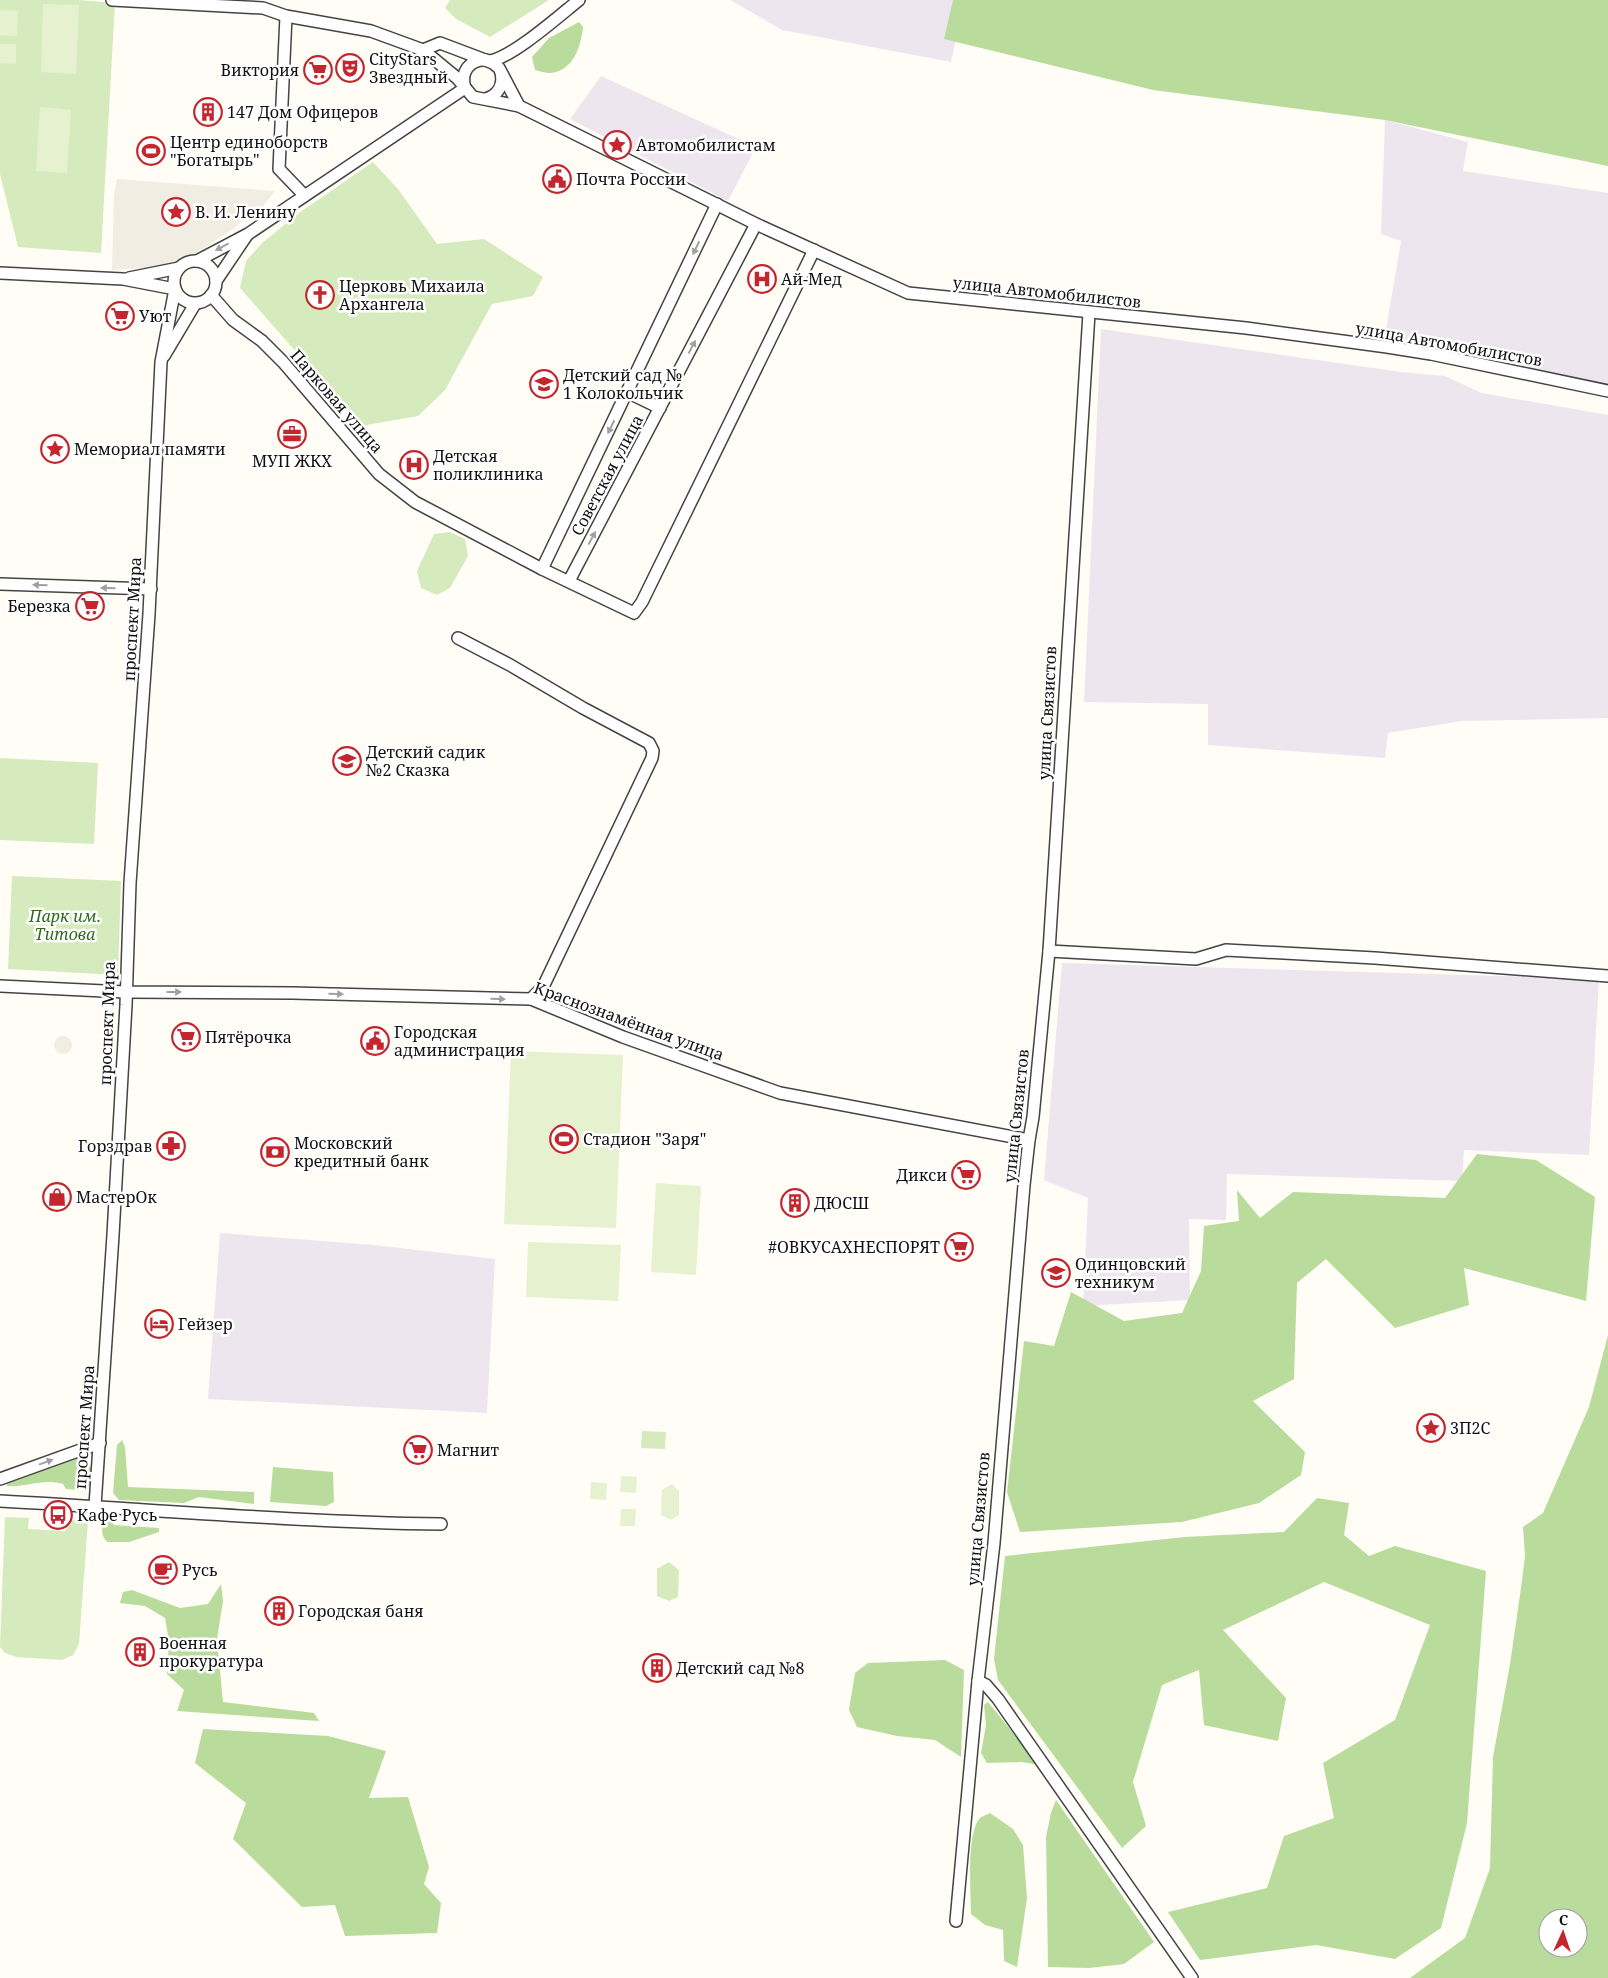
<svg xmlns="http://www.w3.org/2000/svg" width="1608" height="1978" font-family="'Noto Serif',serif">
	<rect width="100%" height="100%" fill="#fffdf5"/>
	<g fill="#eee6ef">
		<path d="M 730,0 L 965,0 L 951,62 L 782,30 Z"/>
		<path d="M 601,76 L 756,147 L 728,201 L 570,119 Z"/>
		<path d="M 1385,120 L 1468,142 L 1463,171 L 1608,193 L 1608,387 L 1385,335 L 1401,241 L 1381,234 Z"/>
		<path d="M 1101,329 L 1401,372 L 1445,376 L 1482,393 L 1608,415 L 1608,718 L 1462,721 L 1388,733 L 1385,758 L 1208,745 L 1208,704 L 1084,702 Z"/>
		<path d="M 1062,963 L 1599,979 L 1589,1155 L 1464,1150 L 1462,1181 L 1227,1174 L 1226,1220 L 1189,1219 L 1190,1300 L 1083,1306 L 1088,1198 L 1044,1180 Z"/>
		<path d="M 220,1233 L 374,1245 L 495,1259 L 487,1413 L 208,1399 Z"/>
	</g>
	<g fill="#d5ebbd">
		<path d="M 0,0 L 78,0 L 115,3 L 101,253 L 18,247 L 0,174 Z"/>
		<path d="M 450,0 L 549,0 L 490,37 L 456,19 L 445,8 Z"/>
		<path d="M 373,162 L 398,189 L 437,244 L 484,239 L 543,277 L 533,296 L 492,304 L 445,390 L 418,416 L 361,426 L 240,288 L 246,261 L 262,243 L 299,213 Z"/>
		<path d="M 450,532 L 465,539 L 468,556 L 450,588 L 437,595 L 421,588 L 417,571 L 434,534 Z"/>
		<path d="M 0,758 L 98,763 L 94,844 L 0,840 Z"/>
		<path d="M 12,876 L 121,881 L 118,975 L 8,969 Z"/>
		<path d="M 642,1431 L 666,1432 L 665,1449 L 641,1448 Z"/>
		<path d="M 5,1517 L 29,1518 L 28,1529 L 66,1531 L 67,1520 L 88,1521 L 79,1644 L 73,1655 L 62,1660 L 17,1657 L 5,1653 L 0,1647 Z"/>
		<path d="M 669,1562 L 679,1570 L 678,1597 L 669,1601 L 657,1596 L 657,1569 Z"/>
	</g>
	<g fill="#b9dc9c" fill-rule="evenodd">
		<path d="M 953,0 L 1608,0 L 1608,166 L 1385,120 L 1153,90 L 944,39 Z"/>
		<path d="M 579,22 L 583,27 C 581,46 574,70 551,73 C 546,73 539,71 535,70 L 532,57 L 549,38 Z"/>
		<path d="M 1477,1154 L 1536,1160 L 1595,1197 L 1586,1301 L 1464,1268 L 1469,1305 L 1395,1328 L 1326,1259 L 1297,1283 L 1294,1379 L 1253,1401 L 1305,1452 L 1301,1475 L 1259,1503 L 1182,1522 L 1020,1532 L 1007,1492 L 1024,1341 L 1054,1346 L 1071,1292 L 1124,1321 L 1182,1313 L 1201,1271 L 1204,1226 L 1239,1221 L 1237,1190 L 1260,1218 L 1293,1192 L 1445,1198 Z"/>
		<path d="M 1608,1335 L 1608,1978 L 1410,1978 L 1465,1938 L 1490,1868 L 1493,1757 L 1510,1664 L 1522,1581 L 1525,1556 L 1523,1527 L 1543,1513 L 1589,1407 ZM 1548,1918 L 1578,1918 L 1578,1948 L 1548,1948 Z"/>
		<path d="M 122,1440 L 125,1447 L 128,1487 L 254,1492 L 254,1504 L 199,1497 L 184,1503 L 119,1500 L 113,1493 L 117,1445 Z"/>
		<path d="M 80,1456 L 79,1490 L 66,1489 L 63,1484 C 41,1478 30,1487 7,1486 L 7,1483 L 12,1481 Z"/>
		<path d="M 86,1457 C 92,1466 93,1478 88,1488 L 84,1488 Z"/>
		<path d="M 273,1467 L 333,1472 L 334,1502 L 326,1506 L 270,1502 Z"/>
		<path d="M 1317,1498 L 1349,1503 L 1344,1535 L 1369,1556 L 1395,1546 L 1486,1571 L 1467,1823 L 1441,1928 L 1395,1959 L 1316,1945 L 1200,1960 L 1168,1912 L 1267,1888 L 1284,1836 L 1334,1818 L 1323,1763 L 1395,1720 L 1430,1625 L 1324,1582 L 1223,1630 L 1286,1698 L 1278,1741 L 1204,1725 L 1199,1670 L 1162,1685 L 1133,1782 L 1146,1826 L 1122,1848 L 998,1680 L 994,1659 L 1005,1556 L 1185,1537 L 1284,1532 Z"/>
		<path d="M 111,1518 L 114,1525 L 159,1528 L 159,1532 L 129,1542 L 107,1542 C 100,1534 102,1529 104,1519 Z"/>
		<path d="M 221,1584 L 223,1601 L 217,1639 L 223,1702 L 314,1713 L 319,1721 L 177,1711 L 184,1690 L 167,1674 L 169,1641 L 165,1618 L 145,1606 L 120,1603 L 123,1592 L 132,1590 L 180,1608 L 208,1604 Z"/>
		<path d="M 945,1660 L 964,1670 L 961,1757 L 935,1740 L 897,1736 L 857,1727 L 849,1710 L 855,1673 L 868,1663 Z"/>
		<path d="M 988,1702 L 1039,1765 L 1022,1762 L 987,1763 L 981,1753 L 986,1725 L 984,1705 Z"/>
		<path d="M 203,1729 L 328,1736 L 386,1751 L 369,1798 L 408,1797 L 429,1867 L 424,1884 L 441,1903 L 437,1933 L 345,1936 L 335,1905 L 302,1907 L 233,1839 L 246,1803 L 195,1763 Z"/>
		<path d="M 1056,1800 L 1154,1942 L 1124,1964 L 1089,1968 L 1048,1967 L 1046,1837 L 1051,1813 Z"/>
		<path d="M 990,1813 L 1013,1829 L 1023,1845 L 1027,1898 L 1017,1967 L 1004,1961 L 1003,1930 L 985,1925 L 971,1914 C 971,1894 966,1832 980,1818 C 982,1816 987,1815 990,1813 Z"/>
	</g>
	<g fill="#e6f2cf">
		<path d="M 43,4 L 79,5 L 76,74 L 41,72 Z"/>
		<path d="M 0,10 L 18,11 L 17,36 L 0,35 Z"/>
		<path d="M 0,44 L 16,44 L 16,64 L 0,63 Z"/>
		<path d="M 40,107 L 71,110 L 67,173 L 36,171 Z"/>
		<path d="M 511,1051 L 623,1055 L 616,1228 L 504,1224 Z"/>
		<path d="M 656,1183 L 701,1186 L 696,1275 L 651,1272 Z"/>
		<path d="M 528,1242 L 621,1245 L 618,1301 L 526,1297 Z"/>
		<path d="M 621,1476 L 637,1477 L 636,1493 L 620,1492 Z"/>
		<path d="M 591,1482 L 607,1483 L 606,1500 L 590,1499 Z"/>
		<path d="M 672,1484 L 679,1491 L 679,1515 L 671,1520 L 661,1515 L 662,1490 Z"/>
		<path d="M 621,1509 L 636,1509 L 635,1526 L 620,1526 Z"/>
	</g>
	<g fill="#f1ede2">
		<path d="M 117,179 L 275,191 L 263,206 L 230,231 L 189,258 L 170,266 L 112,270 L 114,195 Z"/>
		<circle cx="63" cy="1045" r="9"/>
	</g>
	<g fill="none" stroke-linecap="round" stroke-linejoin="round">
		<defs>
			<g id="minor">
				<path d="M 112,0 L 263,8 L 286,16 L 371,31 L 423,50 L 457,78 L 473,97 L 519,106 L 756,224 L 908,293 L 1246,328 L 1387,347 L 1431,354 L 1608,391"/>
				<path d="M 286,16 L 279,169 L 304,195"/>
				<path d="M 423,50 L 440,43 L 493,63 L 499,68 L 519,106"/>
				<path d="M 490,61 C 513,57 559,16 579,0"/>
				<path d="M 465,88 C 460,73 469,59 486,60"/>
				<path d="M 486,99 C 498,95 504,85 501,73"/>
				<path d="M 197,261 L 248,234 L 465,88"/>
				<circle cx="195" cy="282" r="21"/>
				<path d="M 0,273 L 123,279 L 175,289"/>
				<path d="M 129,278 L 179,268"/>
				<path d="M 216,281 L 247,235"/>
				<path d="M 211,295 L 233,320 L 262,341 L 283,362 L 379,474 L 415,502 L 542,569 L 634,613 L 642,602 L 814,250"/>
				<path d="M 164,356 L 195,304"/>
				<path d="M 627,392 L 660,408"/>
				<path d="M 542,569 L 717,204"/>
				<path d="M 569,581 L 756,224"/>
				<path d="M 0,584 L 151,589"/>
				<path d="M 458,638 L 510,665 L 583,708 L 649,743 L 653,751 L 652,758 L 543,987 L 531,999"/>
				<path d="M 1049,951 L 1196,959 L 1226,950 L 1375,958 L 1608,976"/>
				<path d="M 0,986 L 125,992 L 292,993 L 531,999 L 623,1037 L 780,1093 L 1029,1140"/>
				<path d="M 0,1479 L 100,1443"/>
				<path d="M 0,1501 C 147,1509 294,1522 441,1524"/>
				<path d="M 95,1506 L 113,1235 L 126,1005 L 130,883 L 149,614 L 161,362 L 175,289"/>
				<path d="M 978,1681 L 986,1685 L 998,1699 L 1192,1978"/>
				<path d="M 956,1921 L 978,1681 L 994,1543 L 1024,1185 L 1029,1140 L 1033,1117 L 1049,951 L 1089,313"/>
			</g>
		</defs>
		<use href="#minor" stroke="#444" stroke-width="14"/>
		<use href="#minor" stroke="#fff" stroke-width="11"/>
	</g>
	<defs><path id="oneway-solid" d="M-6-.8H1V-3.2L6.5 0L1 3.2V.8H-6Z" transform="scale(1.25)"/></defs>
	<g fill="#a0a0a0">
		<use href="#oneway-solid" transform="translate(222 247) rotate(152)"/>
		<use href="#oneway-solid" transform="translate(696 248) rotate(116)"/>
		<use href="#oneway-solid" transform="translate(692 347) rotate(-62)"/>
		<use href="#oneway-solid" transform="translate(611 427) rotate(116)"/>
		<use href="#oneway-solid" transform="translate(592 538) rotate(-62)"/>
		<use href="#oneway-solid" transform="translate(40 585) rotate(-178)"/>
		<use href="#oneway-solid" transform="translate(108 588) rotate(-178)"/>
		<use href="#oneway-solid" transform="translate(174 992)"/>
		<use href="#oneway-solid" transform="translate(336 994) rotate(2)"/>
		<use href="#oneway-solid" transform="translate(498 999) rotate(1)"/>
		<use href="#oneway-solid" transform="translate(46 1462) rotate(-20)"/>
	</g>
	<defs>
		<symbol id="theatre-ring" viewBox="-11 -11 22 22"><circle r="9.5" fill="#fff" stroke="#c4262e" stroke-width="1.5"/><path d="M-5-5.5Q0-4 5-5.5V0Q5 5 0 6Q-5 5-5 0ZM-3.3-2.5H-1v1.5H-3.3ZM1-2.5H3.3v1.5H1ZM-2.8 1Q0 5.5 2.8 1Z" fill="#c4262e"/></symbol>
		<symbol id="supermarket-ring" viewBox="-11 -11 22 22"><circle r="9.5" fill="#fff" stroke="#c4262e" stroke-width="1.5"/><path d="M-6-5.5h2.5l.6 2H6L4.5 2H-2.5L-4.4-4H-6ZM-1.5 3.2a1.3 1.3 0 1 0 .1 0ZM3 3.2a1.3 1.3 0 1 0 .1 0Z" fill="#c4262e"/></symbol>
		<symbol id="building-ring" viewBox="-11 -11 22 22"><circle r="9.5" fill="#fff" stroke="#c4262e" stroke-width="1.5"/><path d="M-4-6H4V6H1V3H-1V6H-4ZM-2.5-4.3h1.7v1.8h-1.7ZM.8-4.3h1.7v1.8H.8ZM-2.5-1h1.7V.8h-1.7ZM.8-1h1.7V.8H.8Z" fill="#c4262e"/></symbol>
		<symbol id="sight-ring" viewBox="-11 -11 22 22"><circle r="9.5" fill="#fff" stroke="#c4262e" stroke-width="1.5"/><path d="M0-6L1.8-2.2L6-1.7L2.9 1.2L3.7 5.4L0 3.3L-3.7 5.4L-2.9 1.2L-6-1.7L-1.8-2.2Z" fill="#c4262e"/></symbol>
		<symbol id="stadium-ring" viewBox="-11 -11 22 22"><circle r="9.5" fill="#fff" stroke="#c4262e" stroke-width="1.5"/><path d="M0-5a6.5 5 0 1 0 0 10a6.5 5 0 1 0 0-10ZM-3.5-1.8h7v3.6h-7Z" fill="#c4262e"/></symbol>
		<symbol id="civic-ring" viewBox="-11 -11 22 22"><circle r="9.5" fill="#fff" stroke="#c4262e" stroke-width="1.5"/><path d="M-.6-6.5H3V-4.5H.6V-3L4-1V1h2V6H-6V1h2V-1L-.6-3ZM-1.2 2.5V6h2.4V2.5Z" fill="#c4262e"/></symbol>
		<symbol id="hospital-ring" viewBox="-11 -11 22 22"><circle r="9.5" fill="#fff" stroke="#c4262e" stroke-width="1.5"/><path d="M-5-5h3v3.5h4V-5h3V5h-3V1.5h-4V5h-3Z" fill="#c4262e"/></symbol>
		<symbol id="church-ring" viewBox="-11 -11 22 22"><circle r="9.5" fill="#fff" stroke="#c4262e" stroke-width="1.5"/><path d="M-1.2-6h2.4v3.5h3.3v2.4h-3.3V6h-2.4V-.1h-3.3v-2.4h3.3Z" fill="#c4262e"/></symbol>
		<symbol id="school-ring" viewBox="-11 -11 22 22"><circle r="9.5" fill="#fff" stroke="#c4262e" stroke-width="1.5"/><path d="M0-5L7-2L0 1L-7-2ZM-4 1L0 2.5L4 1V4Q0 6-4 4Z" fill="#c4262e"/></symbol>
		<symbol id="office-ring" viewBox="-11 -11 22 22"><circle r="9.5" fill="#fff" stroke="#c4262e" stroke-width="1.5"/><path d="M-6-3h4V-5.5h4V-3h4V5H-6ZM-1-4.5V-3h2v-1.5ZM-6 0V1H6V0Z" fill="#c4262e"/></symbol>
		<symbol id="pharmacy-ring" viewBox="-11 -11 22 22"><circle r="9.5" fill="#fff" stroke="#c4262e" stroke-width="1.5"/><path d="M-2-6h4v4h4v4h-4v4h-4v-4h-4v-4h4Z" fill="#c4262e"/></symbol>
		<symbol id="bank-ring" viewBox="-11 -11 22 22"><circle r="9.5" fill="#fff" stroke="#c4262e" stroke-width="1.5"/><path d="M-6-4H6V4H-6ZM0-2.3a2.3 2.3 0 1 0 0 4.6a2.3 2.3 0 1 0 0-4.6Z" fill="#c4262e"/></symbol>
		<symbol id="shop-ring" viewBox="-11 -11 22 22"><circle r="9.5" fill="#fff" stroke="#c4262e" stroke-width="1.5"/><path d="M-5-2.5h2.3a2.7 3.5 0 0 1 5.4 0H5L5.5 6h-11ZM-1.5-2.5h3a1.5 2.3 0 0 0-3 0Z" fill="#c4262e"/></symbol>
		<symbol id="hotel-ring" viewBox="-11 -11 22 22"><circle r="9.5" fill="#fff" stroke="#c4262e" stroke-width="1.5"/><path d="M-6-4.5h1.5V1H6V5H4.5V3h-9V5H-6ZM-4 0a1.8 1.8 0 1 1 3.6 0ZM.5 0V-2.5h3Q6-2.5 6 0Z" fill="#c4262e"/></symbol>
		<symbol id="bus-ring" viewBox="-11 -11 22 22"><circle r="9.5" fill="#fff" stroke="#c4262e" stroke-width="1.5"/><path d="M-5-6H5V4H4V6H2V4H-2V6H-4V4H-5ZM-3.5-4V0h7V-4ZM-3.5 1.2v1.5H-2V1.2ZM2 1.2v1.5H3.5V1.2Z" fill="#c4262e"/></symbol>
		<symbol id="cafe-ring" viewBox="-11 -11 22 22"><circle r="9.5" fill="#fff" stroke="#c4262e" stroke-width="1.5"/><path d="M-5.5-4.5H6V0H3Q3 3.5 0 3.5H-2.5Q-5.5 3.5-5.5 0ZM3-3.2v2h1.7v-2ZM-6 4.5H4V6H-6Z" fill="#c4262e"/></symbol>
	</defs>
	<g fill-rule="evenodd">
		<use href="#theatre-ring" x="334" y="52" width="32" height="32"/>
		<use href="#supermarket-ring" x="302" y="54" width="32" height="32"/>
		<use href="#building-ring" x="192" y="96" width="32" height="32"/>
		<use href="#sight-ring" x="601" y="129" width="32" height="32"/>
		<use href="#stadium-ring" x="135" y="135" width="32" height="32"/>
		<use href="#civic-ring" x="541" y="163" width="32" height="32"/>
		<use href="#sight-ring" x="160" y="196" width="32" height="32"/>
		<use href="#hospital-ring" x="746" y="263" width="32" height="32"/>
		<use href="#church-ring" x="304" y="279" width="32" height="32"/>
		<use href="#supermarket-ring" x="104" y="300" width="32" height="32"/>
		<use href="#school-ring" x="528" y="368" width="32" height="32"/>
		<use href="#office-ring" x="276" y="418" width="32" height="32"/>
		<use href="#sight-ring" x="39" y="433" width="32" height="32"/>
		<use href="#hospital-ring" x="398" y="449" width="32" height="32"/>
		<use href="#supermarket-ring" x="74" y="590" width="32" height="32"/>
		<use href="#school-ring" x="331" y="745" width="32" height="32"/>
		<use href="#supermarket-ring" x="170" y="1021" width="32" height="32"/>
		<use href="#civic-ring" x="359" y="1025" width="32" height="32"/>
		<use href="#stadium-ring" x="548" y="1123" width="32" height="32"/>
		<use href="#pharmacy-ring" x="155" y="1130" width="32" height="32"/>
		<use href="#bank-ring" x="259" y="1136" width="32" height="32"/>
		<use href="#supermarket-ring" x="950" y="1159" width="32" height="32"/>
		<use href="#shop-ring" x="41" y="1181" width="32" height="32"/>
		<use href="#building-ring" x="779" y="1187" width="32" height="32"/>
		<use href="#supermarket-ring" x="943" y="1231" width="32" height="32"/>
		<use href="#school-ring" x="1040" y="1257" width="32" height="32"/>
		<use href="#hotel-ring" x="143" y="1308" width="32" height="32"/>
		<use href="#sight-ring" x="1415" y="1412" width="32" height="32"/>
		<use href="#supermarket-ring" x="402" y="1434" width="32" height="32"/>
		<use href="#bus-ring" x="42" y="1499" width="32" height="32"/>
		<use href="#cafe-ring" x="147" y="1554" width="32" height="32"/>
		<use href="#building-ring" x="263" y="1595" width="32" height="32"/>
		<use href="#building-ring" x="124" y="1636" width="32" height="32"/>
		<use href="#building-ring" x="641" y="1652" width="32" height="32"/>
	</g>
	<g text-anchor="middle" stroke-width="5" stroke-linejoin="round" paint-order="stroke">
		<g font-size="16" fill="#111" stroke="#fff" text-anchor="start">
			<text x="369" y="65">CityStars<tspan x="369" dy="18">Звездный</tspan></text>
			<text x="299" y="76" text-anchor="end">Виктория</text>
			<text x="227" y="118">147 Дом Офицеров</text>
			<text x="170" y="148">Центр единоборств<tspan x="170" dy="18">"Богатырь"</tspan></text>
			<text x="636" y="151">Автомобилистам</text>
			<text x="576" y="185">Почта России</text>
			<text x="195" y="218">В. И. Ленину</text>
			<text x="781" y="285">Ай-Мед</text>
			<text x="339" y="292">Церковь Михаила<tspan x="339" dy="18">Архангела</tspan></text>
			<text x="139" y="322">Уют</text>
			<text x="563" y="381">Детский сад №<tspan x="563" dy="18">1 Колокольчик</tspan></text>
			<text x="74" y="455">Мемориал памяти</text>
			<text x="433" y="462">Детская<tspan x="433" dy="18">поликлиника</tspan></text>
			<text x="292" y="467" text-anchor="middle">МУП ЖКХ</text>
			<text x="71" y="612" text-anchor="end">Березка</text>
			<text x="366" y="758">Детский садик<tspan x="366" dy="18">№2 Сказка</tspan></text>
			<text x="394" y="1038">Городская<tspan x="394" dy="18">администрация</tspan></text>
			<text x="205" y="1043">Пятёрочка</text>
			<text x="583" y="1145">Стадион "Заря"</text>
			<text x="294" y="1149">Московский<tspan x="294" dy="18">кредитный банк</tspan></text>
			<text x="152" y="1152" text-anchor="end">Горздрав</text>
			<text x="947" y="1181" text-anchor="end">Дикси</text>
			<text x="76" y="1203">МастерОк</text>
			<text x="814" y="1209">ДЮСШ</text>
			<text x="940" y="1253" text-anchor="end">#ОВКУСАХНЕСПОРЯТ</text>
			<text x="1075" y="1270">Одинцовский<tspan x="1075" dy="18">техникум</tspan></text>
			<text x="178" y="1330">Гейзер</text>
			<text x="1450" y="1434">3П2С</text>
			<text x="437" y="1456">Магнит</text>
			<text x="77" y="1521">Кафе Русь</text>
			<text x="182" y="1576">Русь</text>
			<text x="298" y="1617">Городская баня</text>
			<text x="159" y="1649">Военная<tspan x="159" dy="18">прокуратура</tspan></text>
			<text x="676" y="1674">Детский сад №8</text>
		</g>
		<g font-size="16" fill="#111" stroke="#fff">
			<text transform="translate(1047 292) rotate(6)" y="6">улица Автомобилистов</text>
			<text transform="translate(1449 344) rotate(10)" y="6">улица Автомобилистов</text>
			<text transform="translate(337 401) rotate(49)" y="6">Парковая улица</text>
			<text transform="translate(607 475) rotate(-62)" y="6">Советская улица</text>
			<text transform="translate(132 619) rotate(-87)" y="6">проспект Мира</text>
			<text transform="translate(1047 713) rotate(-87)" y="6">улица Связистов</text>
			<text transform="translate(629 1021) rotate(20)" y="6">Краснознамённая улица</text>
			<text transform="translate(107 1023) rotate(-88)" y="6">проспект Мира</text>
			<text transform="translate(1016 1116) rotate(-84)" y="6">улица Связистов</text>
			<text transform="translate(84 1427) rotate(-86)" y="6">проспект Мира</text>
			<text transform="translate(978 1519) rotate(-85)" y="6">улица Связистов</text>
		</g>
		<g font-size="16" font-style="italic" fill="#2f6b1f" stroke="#fff">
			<text x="65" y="922">Парк им.<tspan x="65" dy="18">Титова</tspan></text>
		</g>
	</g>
	<g transform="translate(1563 1933) rotate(3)"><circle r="24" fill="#ffffff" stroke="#a0a0a0"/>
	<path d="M0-4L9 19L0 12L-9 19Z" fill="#c4262e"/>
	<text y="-8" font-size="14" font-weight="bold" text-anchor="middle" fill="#111111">С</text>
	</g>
</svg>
